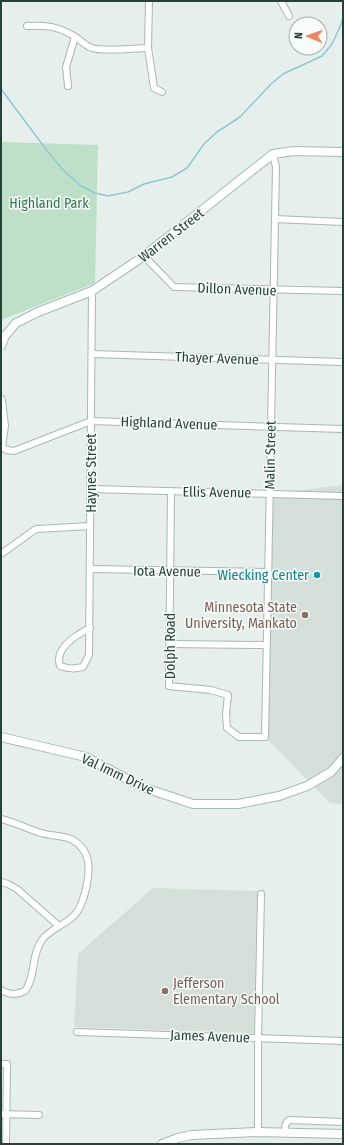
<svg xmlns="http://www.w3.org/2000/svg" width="344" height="1145" font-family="'Fira Sans Condensed',sans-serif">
	<rect width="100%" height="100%" fill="#e6efeb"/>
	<g fill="#d4dfda">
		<path d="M 343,485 L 343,804 L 330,803 L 265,737 L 270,494 Z"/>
		<path d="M 153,888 L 257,891 L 254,1033 L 74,1027 L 78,954 Z"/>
	</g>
	<path fill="#bfe0c8" d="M 1,142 L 98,145 L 95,283 L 1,320 Z"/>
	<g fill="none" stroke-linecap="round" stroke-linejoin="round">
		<path stroke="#8ec9d4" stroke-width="1.5" d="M 1,89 L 48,152 L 63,170 L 81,186 L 95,193 L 108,196 L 128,192 L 144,184 L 172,177 L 187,168 L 204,144 L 217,132 L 240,117 L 271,84 L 283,74 L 322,56 L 332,44 L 340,27 L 343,18"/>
		<defs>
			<g id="street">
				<path d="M 149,1 L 148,48 L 154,88 L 162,92"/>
				<path d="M 281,1 L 289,16"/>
				<path d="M 27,26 C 46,25 57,26 74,36 C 81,40 85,46 92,48 C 103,52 135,48 148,48"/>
				<path d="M 68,86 L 66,67 L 75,37"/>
				<path d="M 275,219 L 343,222"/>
				<path d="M 144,256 L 174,287 L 343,291"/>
				<path d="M 92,354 L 343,362"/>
				<path d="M 1,447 L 7,450 L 14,451 L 91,421 L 343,429"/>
				<path d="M 91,489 L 343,496"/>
				<path d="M 171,491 L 169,686 L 211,690 L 228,695 L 226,714 L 227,728 L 239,737 L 265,737 L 276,167 L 273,154"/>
				<path d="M 1,554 L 36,529 L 90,526"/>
				<path d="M 90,569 L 268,572"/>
				<path d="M 90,628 C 76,635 54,648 60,666 C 69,669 74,669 83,667 L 89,655 L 92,291"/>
				<path d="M 170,644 L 266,645"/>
				<path d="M 1,819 C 15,822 27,829 41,833 C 50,836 62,835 71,839 C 92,850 90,870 86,889 C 84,897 82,905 77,912 C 68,925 51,927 42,940 C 31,955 36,976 25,991 C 16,995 10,995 1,990"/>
				<path d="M 1,882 L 8,884 L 17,889 L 59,926"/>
				<path d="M 77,1032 L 343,1041"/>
				<path d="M 1,1064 L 7,1064 L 6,1144"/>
				<path d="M 1,1114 L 39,1115"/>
				<path d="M 258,1132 L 258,1038 L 261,894"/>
				<path d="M 286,1132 C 285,1127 284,1124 289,1120 L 343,1122"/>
			</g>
			<g id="secondary">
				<path d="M 1,346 L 5,336 L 16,323 L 38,312 L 92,291 L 144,256 L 273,154 L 294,151 L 343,152"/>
				<path d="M 1,400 L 4,426 L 1,447"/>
				<path d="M 1,737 L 86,757 L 142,787 L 193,804 L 238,804 L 279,796 L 307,786 L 331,772 L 343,758"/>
				<path d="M 162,1144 L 178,1138 L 191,1135 L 258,1132 L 343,1134"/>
			</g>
		</defs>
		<use href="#street" stroke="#a8b8b2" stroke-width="8"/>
		<use href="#secondary" stroke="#a4bbb3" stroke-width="10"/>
		<use href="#street" stroke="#fff" stroke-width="6"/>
		<use href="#secondary" stroke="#fff" stroke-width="8"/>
	</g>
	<circle fill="#0f9aa8" stroke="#f7fbf9" stroke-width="1.5" cx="317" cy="575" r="4"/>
	<g fill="#8d6e63" stroke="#f7fbf9" stroke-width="1.5">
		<circle cx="305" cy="615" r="4"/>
		<circle cx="165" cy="991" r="4"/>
	</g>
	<g text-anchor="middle" stroke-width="3" stroke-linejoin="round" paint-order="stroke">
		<g font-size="14" fill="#2d7a4b" stroke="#f7fbf9">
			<text x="49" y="208">Highland Park</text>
		</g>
		<g font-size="14" fill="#24423a" stroke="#f7fbf9">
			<text transform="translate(171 235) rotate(-38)" y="5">Warren Street</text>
			<text transform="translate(237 289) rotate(2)" y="5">Dillon Avenue</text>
			<text transform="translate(217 358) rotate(2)" y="5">Thayer Avenue</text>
			<text transform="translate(169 423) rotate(2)" y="5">Highland Avenue</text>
			<text transform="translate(270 455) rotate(-89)" y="5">Malin Street</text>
			<text transform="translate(91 473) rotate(-90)" y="5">Haynes Street</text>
			<text transform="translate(217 492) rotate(1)" y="5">Ellis Avenue</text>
			<text transform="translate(167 571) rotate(1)" y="5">Iota Avenue</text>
			<text transform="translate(170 646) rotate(-90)" y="5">Dolph Road</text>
			<text transform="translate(118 774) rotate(25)" y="5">Val Imm Drive</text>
			<text transform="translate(210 1036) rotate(2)" y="5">James Avenue</text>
		</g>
		<g font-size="14" fill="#0d838f" stroke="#f7fbf9" text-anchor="end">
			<text x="309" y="580">Wiecking Center</text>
		</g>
		<g font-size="14" fill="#785e54" stroke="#f7fbf9" text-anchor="end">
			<text x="297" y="612">Minnesota State<tspan x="297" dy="16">University, Mankato</tspan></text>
			<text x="173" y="988" text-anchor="start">Jefferson<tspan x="173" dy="16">Elementary School</tspan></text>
		</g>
	</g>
	<rect width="344" height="1145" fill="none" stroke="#24423a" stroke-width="4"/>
	<g transform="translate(308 36) rotate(272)"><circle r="19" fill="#f7fbf9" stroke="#a3b1ad"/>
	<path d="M0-3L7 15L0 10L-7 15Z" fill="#f4845f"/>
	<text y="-6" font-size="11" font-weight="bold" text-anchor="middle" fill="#24423a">N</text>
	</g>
</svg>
